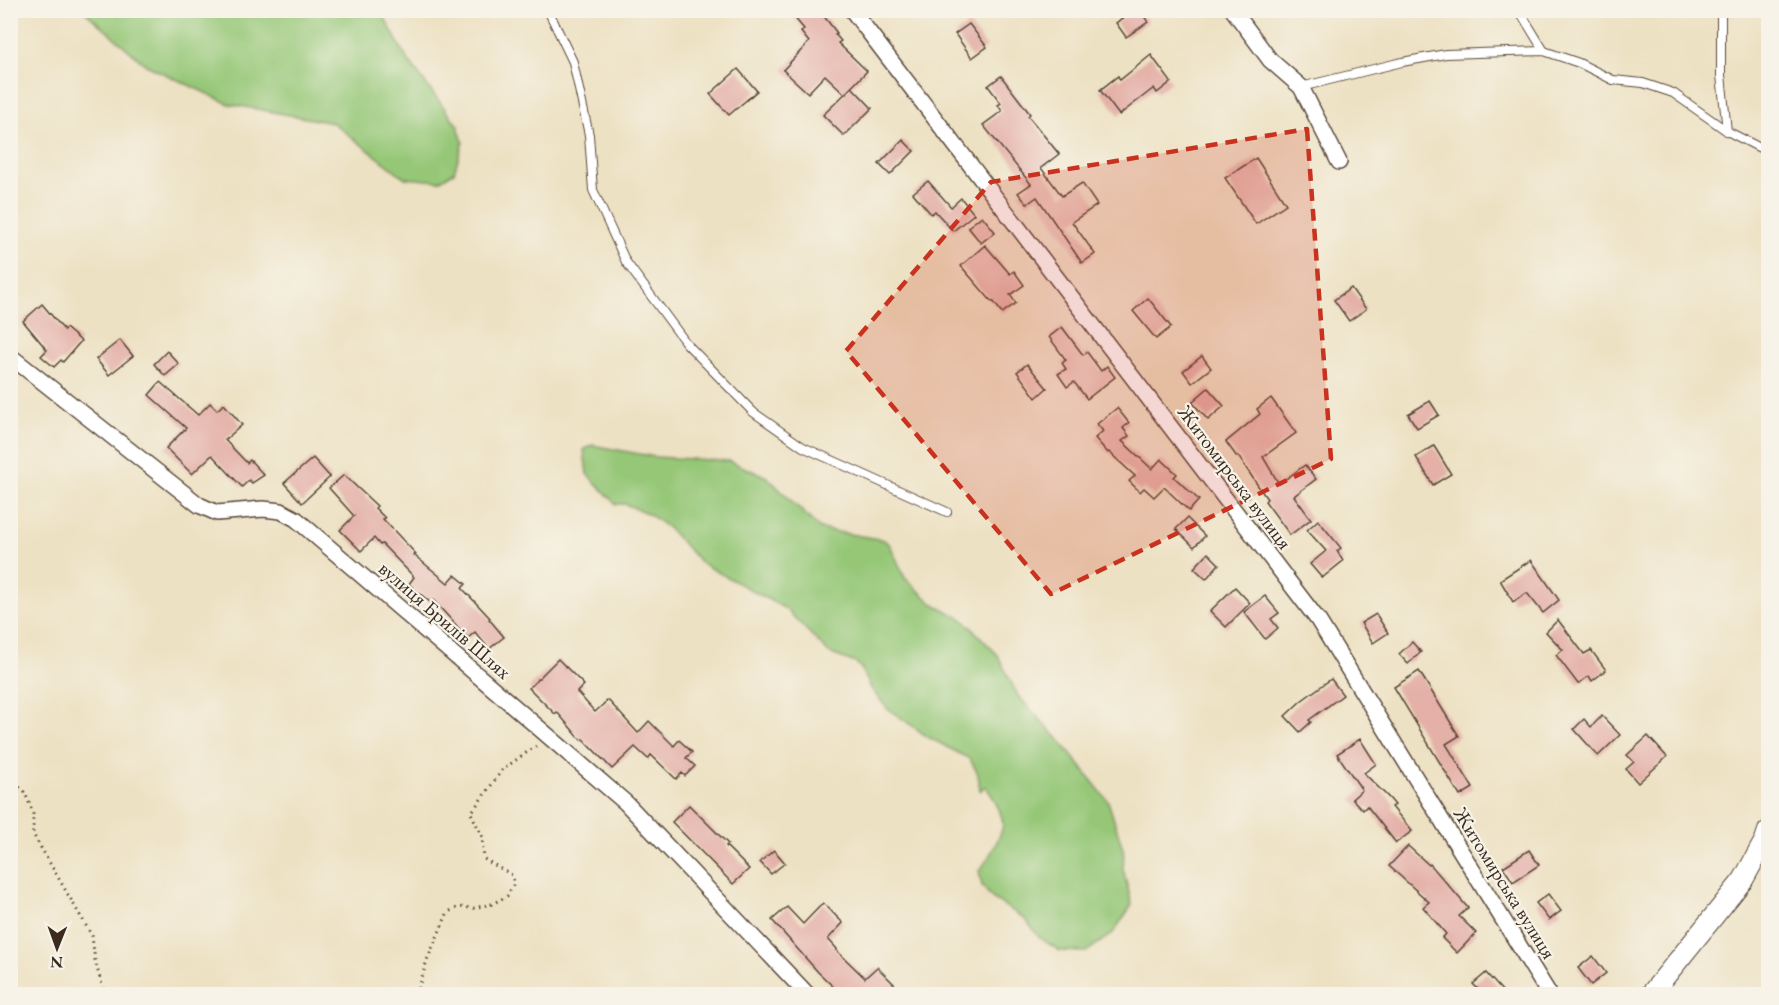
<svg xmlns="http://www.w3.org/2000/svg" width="1779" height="1005" font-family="'EB Garamond',serif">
	<rect width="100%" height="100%" fill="#f7f3e8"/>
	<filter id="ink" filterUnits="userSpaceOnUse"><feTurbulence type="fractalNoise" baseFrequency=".0167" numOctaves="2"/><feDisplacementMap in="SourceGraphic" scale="12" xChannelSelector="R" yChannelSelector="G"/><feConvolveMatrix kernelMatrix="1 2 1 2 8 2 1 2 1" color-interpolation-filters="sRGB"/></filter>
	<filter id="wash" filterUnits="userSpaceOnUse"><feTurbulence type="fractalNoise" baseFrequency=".008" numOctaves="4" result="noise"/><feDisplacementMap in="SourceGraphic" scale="24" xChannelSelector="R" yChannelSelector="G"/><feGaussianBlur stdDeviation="1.35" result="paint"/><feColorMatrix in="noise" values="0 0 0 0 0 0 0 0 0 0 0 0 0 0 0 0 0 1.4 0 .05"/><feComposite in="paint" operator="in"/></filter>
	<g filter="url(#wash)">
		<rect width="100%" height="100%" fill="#ede1c3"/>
		<g fill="#95c777" stroke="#68784a" stroke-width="1.5">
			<path d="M 84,11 L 381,11 L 407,59 L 458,126 L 463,142 L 454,172 L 439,181 L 405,178 L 333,123 L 229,104 L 146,65 Z"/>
			<path d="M 592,445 L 655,457 L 729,461 L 767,477 L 820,529 L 884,540 L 890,545 L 905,578 L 932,603 L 964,620 L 997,654 L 1018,696 L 1062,743 L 1108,801 L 1124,852 L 1123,869 L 1132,905 L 1113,933 L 1086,952 L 1060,951 L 1040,938 L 1025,919 L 992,898 L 982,886 L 979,871 C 986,863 1002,835 1003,825 C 1003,814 992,794 985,786 L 980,791 L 978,774 L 970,759 L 928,737 L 887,708 L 872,690 L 861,668 L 856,663 L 829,653 L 786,609 L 701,563 L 668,528 L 649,514 L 625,504 L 616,504 L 587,474 L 584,450 Z"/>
		</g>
		<g id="blocks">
			<g fill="#e4b0a7">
				<path d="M 788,10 L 819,10 L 837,33 L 835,34 L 841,41 L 838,43 L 867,71 L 845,94 L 825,75 L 808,93 L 783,70 L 809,42 L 801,32 L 804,29 Z"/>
				<path d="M 1134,10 L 1140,10 L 1148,22 L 1126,37 L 1116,23 Z"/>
				<path d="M 969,24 L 987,47 L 972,58 L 955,34 Z"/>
				<path d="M 1151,55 L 1171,82 L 1157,93 L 1154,88 L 1119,115 L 1100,90 L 1118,76 L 1120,80 Z"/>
				<path d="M 738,69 L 757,91 L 729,115 L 710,94 Z"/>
				<path d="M 1001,76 L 1030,114 L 1028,116 L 1059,154 L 1041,168 L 1062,196 L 1082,183 L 1097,205 L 1072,222 L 1095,254 L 1082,263 L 1037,197 L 1027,204 L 1018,193 L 1031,184 L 983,125 L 1002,111 L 998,105 L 1001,103 L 988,86 Z"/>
				<path d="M 852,87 L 872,108 L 844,136 L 823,115 Z"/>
				<path d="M 903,140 L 914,151 L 890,175 L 879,164 Z"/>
				<path d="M 1256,158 L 1286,204 L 1256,224 L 1225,178 Z"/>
				<path d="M 928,181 L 951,207 L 961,198 L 974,214 L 953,231 L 935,211 L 931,214 L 913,193 Z"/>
				<path d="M 982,216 L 995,232 L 981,243 L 968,227 Z"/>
				<path d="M 985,245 L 1010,274 L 1014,271 L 1024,285 L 1010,295 L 1016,303 L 1002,313 L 993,301 L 992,302 L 961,266 Z"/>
				<path d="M 1351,288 L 1366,309 L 1349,321 L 1334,300 Z"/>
				<path d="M 1148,298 L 1171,327 L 1156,339 L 1133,311 Z"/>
				<path d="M 42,304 L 64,330 L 66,328 L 81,341 L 63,362 L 61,360 L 54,367 L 41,356 L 47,350 L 23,321 Z"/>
				<path d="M 1062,327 L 1083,355 L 1087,352 L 1101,371 L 1107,366 L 1115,377 L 1087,399 L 1074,382 L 1067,387 L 1058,374 L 1066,369 L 1062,363 L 1066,360 L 1049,337 Z"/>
				<path d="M 120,340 L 133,356 L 109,375 L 96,359 Z"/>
				<path d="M 167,351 L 179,364 L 165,376 L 154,364 Z"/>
				<path d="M 1202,356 L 1211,368 L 1192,383 L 1183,371 Z"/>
				<path d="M 1027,364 L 1047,388 L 1036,398 L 1017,372 Z"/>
				<path d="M 160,382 L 198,415 L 210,403 L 217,410 L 224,404 L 242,425 L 225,440 L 247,463 L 250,460 L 264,475 L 252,483 L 249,480 L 242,487 L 212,455 L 192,474 L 166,448 L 186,428 L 149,395 Z"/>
				<path d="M 1208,388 L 1224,406 L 1208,420 L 1192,402 Z"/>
				<path d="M 1271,398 L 1296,433 L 1263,457 L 1279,484 L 1305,465 L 1316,479 L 1294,496 L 1311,519 L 1290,535 L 1265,501 L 1267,499 L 1238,456 L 1237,457 L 1226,442 L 1260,414 L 1257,409 Z"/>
				<path d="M 1430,401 L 1439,415 L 1417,428 L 1408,414 Z"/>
				<path d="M 1117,408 L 1129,423 L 1123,428 L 1129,436 L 1122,441 L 1152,469 L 1161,459 L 1177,474 L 1174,477 L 1199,500 L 1189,511 L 1164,487 L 1154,497 L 1144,488 L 1140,492 L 1129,481 L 1135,476 L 1109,452 L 1108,453 L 1095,438 L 1103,431 L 1097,424 Z"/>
				<path d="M 1434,446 L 1451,474 L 1433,485 L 1416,457 Z"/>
				<path d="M 313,458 L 330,477 L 302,503 L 284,483 Z"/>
				<path d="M 344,475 L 377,506 L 375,508 L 385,518 L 383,519 L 416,554 L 414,555 L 448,583 L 455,575 L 466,584 L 462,588 L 490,618 L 489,619 L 504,637 L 489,649 L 475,632 L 468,638 L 433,600 L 431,603 L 409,584 L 414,577 L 382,544 L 380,545 L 374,538 L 361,551 L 340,530 L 354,516 L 329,488 Z"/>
				<path d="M 1187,518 L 1205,536 L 1194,547 L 1176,529 Z"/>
				<path d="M 1318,520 L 1341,548 L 1337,551 L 1343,561 L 1322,578 L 1310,564 L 1326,551 L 1307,530 Z"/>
				<path d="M 1208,553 L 1219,564 L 1206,579 L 1194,568 Z"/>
				<path d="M 1531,560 L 1559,600 L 1543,613 L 1527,593 L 1513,602 L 1500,580 Z"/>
				<path d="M 1235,587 L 1250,603 L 1226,627 L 1210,611 Z"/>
				<path d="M 1265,596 L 1279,613 L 1271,619 L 1278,628 L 1265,639 L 1244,612 Z"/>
				<path d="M 1376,614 L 1388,633 L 1373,643 L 1361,623 Z"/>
				<path d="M 1558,620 L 1584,654 L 1591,650 L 1606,670 L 1592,681 L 1589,676 L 1578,684 L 1556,655 L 1563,650 L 1546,632 Z"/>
				<path d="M 1412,642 L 1421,652 L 1408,664 L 1399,654 Z"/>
				<path d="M 558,659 L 584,685 L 577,692 L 595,712 L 608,700 L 638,733 L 649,721 L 674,746 L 679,740 L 692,752 L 686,758 L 695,766 L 685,776 L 682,773 L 676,779 L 651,755 L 648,759 L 635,747 L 612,769 L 583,739 L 581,740 L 557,712 L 555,714 L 529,688 Z"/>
				<path d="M 1419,671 L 1459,736 L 1446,744 L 1473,788 L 1460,796 L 1394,687 Z"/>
				<path d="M 1331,679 L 1343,695 L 1309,720 L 1311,722 L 1300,732 L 1285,716 L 1301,701 Z"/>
				<path d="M 1602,716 L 1620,735 L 1598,756 L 1574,729 L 1584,719 L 1591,727 Z"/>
				<path d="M 1648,736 L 1667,757 L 1638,783 L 1626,769 L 1634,762 L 1627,755 Z"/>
				<path d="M 1360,739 L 1376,764 L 1364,773 L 1390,799 L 1395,805 L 1392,807 L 1412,831 L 1396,843 L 1367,806 L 1363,810 L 1352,799 L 1362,790 L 1337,754 Z"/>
				<path d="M 689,805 L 728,844 L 726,846 L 749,869 L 733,884 L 672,822 Z"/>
				<path d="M 1408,846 L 1429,865 L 1430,864 L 1468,908 L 1459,916 L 1476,933 L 1457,953 L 1442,938 L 1446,934 L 1423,907 L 1429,902 L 1389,866 Z"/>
				<path d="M 774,850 L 785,863 L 771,874 L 760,862 Z"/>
				<path d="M 1529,850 L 1539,865 L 1513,882 L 1503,867 Z"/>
				<path d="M 1548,894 L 1561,911 L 1549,920 L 1536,903 Z"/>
				<path d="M 823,903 L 843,923 L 828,939 L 837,949 L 836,950 L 865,978 L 877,967 L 896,986 L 887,994 L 841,994 L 818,972 L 772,920 L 787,907 L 803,924 Z"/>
				<path d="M 1593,956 L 1606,973 L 1591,985 L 1578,968 Z"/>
				<path d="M 1486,973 L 1505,994 L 1483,994 L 1473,984 Z"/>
			</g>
		</g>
	</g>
	<g filter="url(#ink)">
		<use href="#blocks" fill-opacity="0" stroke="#564537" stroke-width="1.5"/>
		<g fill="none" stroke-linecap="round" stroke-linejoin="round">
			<defs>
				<g id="service">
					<path d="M 548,10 L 573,62 L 589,135 L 593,190 L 626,262 L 686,343 L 753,412 L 803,447 L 947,512"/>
					<path d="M 1519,10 L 1544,51"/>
					<path d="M 1721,10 L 1721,75 L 1727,131"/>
					<path d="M 1301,87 L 1402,62 L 1446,54 L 1544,51 L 1579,63 L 1613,80 L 1643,83 L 1673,93 L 1727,131 L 1768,152"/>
				</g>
				<g id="minor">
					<path d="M 852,10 L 1318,620 L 1549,994"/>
					<path d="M 1233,10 L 1270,60 L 1301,87 L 1339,162"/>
					<path d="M 10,356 L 199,505 L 217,513 L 263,509 L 281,511 L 296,519 L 626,803 L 807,994"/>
				</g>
				<path id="tertiary" d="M 1651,994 L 1743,880 L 1765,840 L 1768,831"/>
			</defs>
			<use href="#service" stroke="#564537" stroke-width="10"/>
			<use href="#minor" stroke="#564537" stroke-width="18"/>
			<use href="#tertiary" stroke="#564537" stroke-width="22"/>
			<g stroke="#564537" stroke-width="3" stroke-dasharray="1.5 4.5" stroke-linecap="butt">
				<path d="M 10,780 L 15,782 L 25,793 L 33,812 L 33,834 L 92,936 L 95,961 L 101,982 L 107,994"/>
				<path d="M 417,994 L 427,960 L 448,912 L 459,907 L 474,908 L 492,904 L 507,896 L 514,884 L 512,875 L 484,859 L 482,836 L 471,813 L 503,769 L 536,746"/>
			</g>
			<use href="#service" stroke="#fff" stroke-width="8"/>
			<use href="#minor" stroke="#fff" stroke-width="15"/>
			<use href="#tertiary" stroke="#fff" stroke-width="20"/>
		</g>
	</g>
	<path fill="#c8321e" fill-opacity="0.2" stroke="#c8321e" stroke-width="4.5" stroke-dasharray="12 8" stroke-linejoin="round" d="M 1307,129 L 1331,459 L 1051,594 L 846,351 L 991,182 Z"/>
	<g text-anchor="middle" stroke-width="4.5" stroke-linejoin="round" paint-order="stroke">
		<g font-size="20" fill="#3b2a1e" stroke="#f7f3e8">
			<text transform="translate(1235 477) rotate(53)" y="7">Житомирська вулиця</text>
			<text transform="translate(445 620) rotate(41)" y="7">вулиця Брилів Шлях</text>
			<text transform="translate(1505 883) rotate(58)" y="7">Житомирська вулиця</text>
		</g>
	</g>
	<rect width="1779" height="1005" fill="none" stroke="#f7f3e8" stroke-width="36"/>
	<g transform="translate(57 948) rotate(181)" stroke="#f7f3e8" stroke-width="4.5" paint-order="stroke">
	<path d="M0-4.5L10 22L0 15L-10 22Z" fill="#3b2a1e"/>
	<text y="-9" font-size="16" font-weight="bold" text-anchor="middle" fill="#3b2a1e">N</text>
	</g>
</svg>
